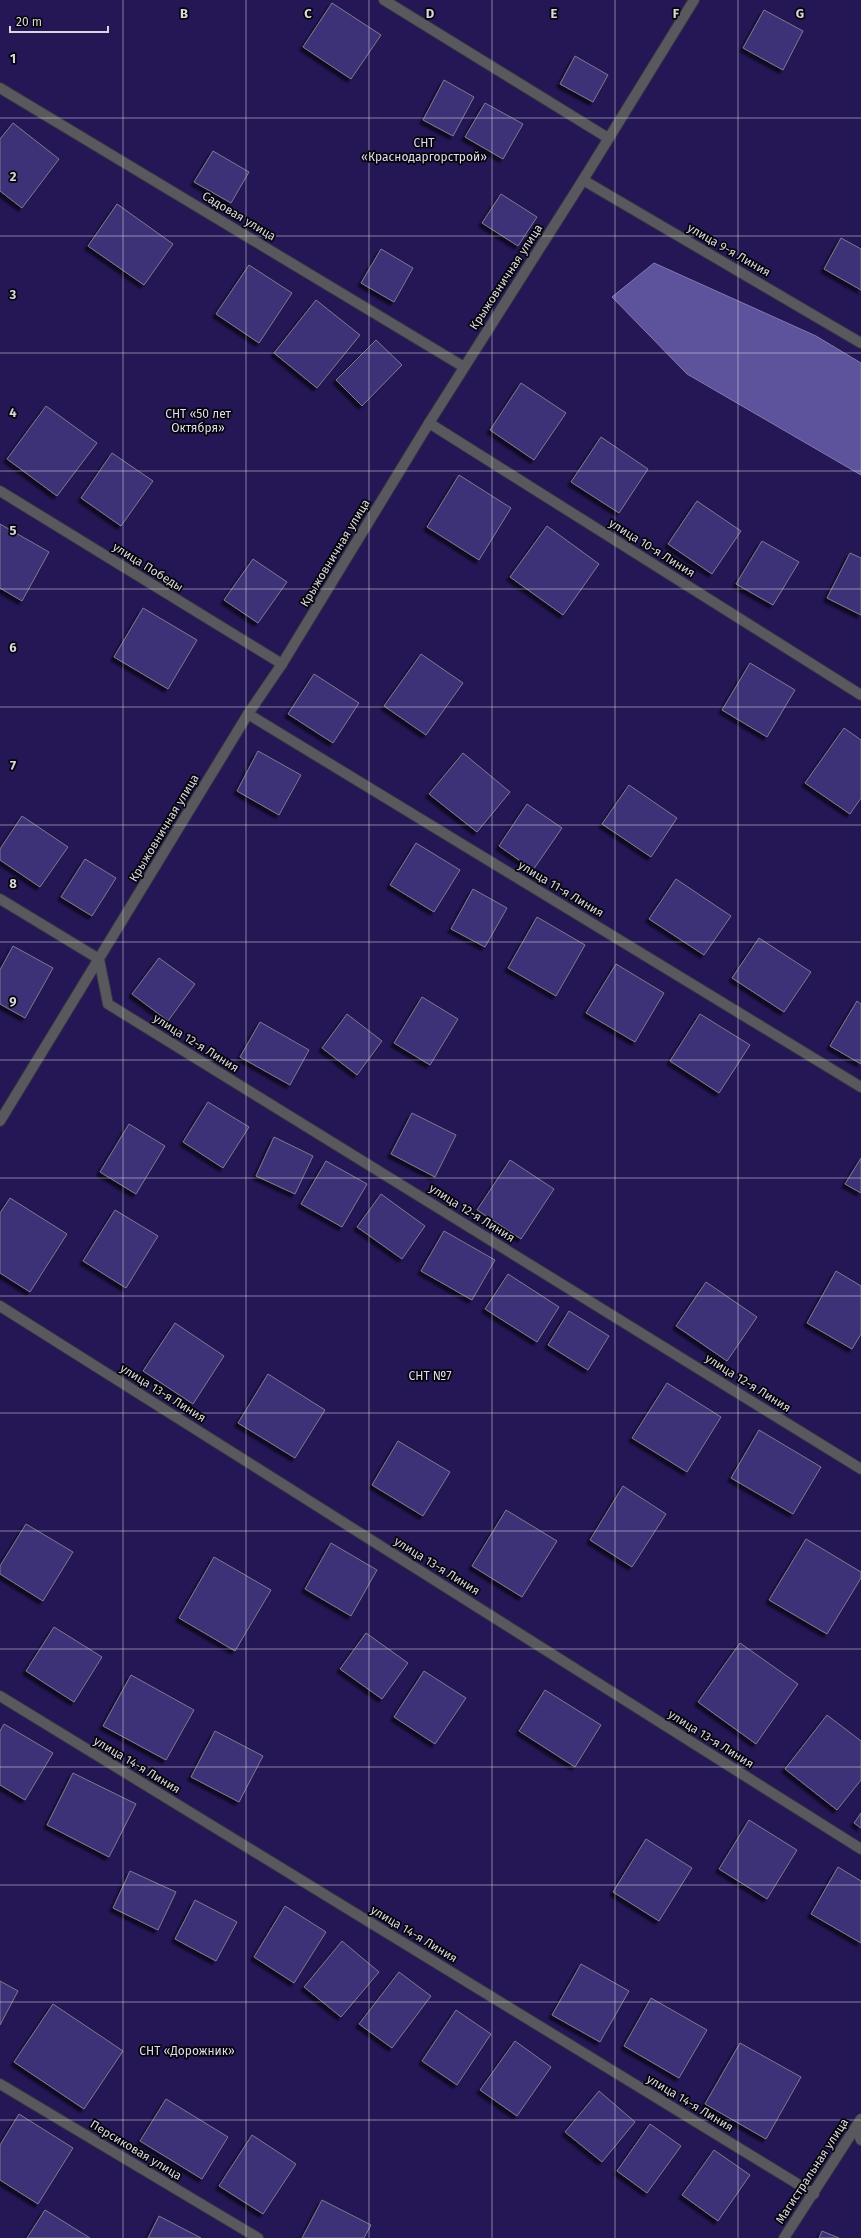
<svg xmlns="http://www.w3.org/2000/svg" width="861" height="2238" font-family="'Fira Sans',sans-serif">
	<defs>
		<filter id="shadow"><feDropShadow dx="-3.5" dy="3.5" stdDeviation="1" flood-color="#0009"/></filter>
	</defs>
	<rect width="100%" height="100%" fill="#1a1925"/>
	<rect fill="#251656" x="0" y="0" width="861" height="2238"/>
	<path fill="#5d529c" stroke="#827ab0" d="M 654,263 L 816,336 L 861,363 L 861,475 L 687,374 L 612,297 Z"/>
	<g fill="#3e3177" stroke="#7c7b8a" filter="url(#shadow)">
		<path d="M 332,3 L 381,35 L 351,79 L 303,47 Z"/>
		<path d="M 764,10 L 803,31 L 783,70 L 743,48 Z"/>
		<path d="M 575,56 L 608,75 L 593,102 L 560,84 Z"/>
		<path d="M 444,80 L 474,97 L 453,136 L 423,120 Z"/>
		<path d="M 485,103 L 523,124 L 503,159 L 465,137 Z"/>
		<path d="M 13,123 L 59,159 L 22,208 L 0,191 L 0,139 Z"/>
		<path d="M 213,151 L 249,172 L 231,203 L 194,182 Z"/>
		<path d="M 501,194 L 537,217 L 518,246 L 482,223 Z"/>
		<path d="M 117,204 L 173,244 L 144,285 L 88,246 Z"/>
		<path d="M 841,238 L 861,249 L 861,290 L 824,269 Z"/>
		<path d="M 381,249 L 413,268 L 394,302 L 361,283 Z"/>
		<path d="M 249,265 L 292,293 L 259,343 L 216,314 Z"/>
		<path d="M 316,300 L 360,335 L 317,388 L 274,353 Z"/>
		<path d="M 376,340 L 402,365 L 362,406 L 336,380 Z"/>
		<path d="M 521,383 L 566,413 L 534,460 L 490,430 Z"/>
		<path d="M 46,406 L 97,443 L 57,496 L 7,459 Z"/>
		<path d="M 601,437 L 648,469 L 619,513 L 571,482 Z"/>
		<path d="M 112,453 L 153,481 L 121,526 L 81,498 Z"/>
		<path d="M 459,475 L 511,508 L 479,560 L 427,527 Z"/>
		<path d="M 697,501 L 741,531 L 712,574 L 668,544 Z"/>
		<path d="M 0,524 L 49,552 L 22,601 L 0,588 Z"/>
		<path d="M 547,526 L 599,564 L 563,615 L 510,577 Z"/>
		<path d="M 762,541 L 799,562 L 773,605 L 736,584 Z"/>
		<path d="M 850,553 L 861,558 L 861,615 L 827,598 Z"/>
		<path d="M 253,559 L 287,582 L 258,623 L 224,600 Z"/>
		<path d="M 143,608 L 197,640 L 168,689 L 114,657 Z"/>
		<path d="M 421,654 L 463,683 L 426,735 L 384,706 Z"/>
		<path d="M 750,663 L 795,690 L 767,737 L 722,710 Z"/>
		<path d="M 314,674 L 359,703 L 333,743 L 288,714 Z"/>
		<path d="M 844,728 L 861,740 L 861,798 L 850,814 L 805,783 Z"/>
		<path d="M 258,751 L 301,775 L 279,815 L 237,791 Z"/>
		<path d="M 463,753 L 510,792 L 477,832 L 429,794 Z"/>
		<path d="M 629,785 L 677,818 L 651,857 L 602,824 Z"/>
		<path d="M 527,804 L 562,828 L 533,870 L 499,846 Z"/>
		<path d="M 22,816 L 68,847 L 40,887 L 0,860 L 0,849 Z"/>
		<path d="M 416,843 L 460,870 L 434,912 L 390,885 Z"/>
		<path d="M 85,859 L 116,878 L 92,916 L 61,897 Z"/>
		<path d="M 676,879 L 731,916 L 704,955 L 649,919 Z"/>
		<path d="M 473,889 L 507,908 L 485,947 L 451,929 Z"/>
		<path d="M 537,917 L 585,945 L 556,996 L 508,968 Z"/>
		<path d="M 759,938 L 811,972 L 784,1012 L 732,978 Z"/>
		<path d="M 13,946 L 53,968 L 25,1018 L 0,1004 L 0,970 Z"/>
		<path d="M 159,958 L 195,984 L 168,1021 L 132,994 Z"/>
		<path d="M 616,964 L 664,993 L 635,1042 L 586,1013 Z"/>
		<path d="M 422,997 L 458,1019 L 430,1065 L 394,1043 Z"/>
		<path d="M 857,1001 L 861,1004 L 861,1064 L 830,1046 Z"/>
		<path d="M 347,1014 L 382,1041 L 357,1075 L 322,1048 Z"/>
		<path d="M 700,1014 L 750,1045 L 719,1093 L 670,1061 Z"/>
		<path d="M 260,1022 L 309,1050 L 290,1085 L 240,1057 Z"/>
		<path d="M 208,1102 L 249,1127 L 223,1168 L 183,1142 Z"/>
		<path d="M 412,1113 L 456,1135 L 435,1177 L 391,1154 Z"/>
		<path d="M 129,1124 L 165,1146 L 136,1194 L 100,1172 Z"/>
		<path d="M 274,1137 L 313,1156 L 295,1194 L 256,1176 Z"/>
		<path d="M 861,1158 L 861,1193 L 845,1184 Z"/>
		<path d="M 510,1160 L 554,1189 L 521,1239 L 477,1210 Z"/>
		<path d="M 326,1161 L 367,1184 L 342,1227 L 301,1204 Z"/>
		<path d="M 381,1194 L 425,1226 L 402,1259 L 357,1227 Z"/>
		<path d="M 10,1198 L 67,1234 L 30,1292 L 0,1273 L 0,1213 Z"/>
		<path d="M 115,1210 L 158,1236 L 126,1288 L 83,1261 Z"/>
		<path d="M 444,1231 L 495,1260 L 472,1300 L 421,1271 Z"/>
		<path d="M 836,1271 L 861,1286 L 861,1334 L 852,1349 L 807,1323 Z"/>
		<path d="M 508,1274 L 559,1307 L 537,1342 L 485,1309 Z"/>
		<path d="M 706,1282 L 757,1317 L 727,1361 L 676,1326 Z"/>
		<path d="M 569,1311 L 609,1336 L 588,1370 L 548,1345 Z"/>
		<path d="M 175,1323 L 224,1356 L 193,1404 L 143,1371 Z"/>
		<path d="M 268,1374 L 325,1410 L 295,1458 L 238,1423 Z"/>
		<path d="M 667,1383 L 721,1417 L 687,1472 L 632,1438 Z"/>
		<path d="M 759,1430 L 821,1467 L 793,1514 L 731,1478 Z"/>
		<path d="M 398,1441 L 450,1472 L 423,1516 L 372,1485 Z"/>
		<path d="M 623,1486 L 666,1514 L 632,1567 L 590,1540 Z"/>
		<path d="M 506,1510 L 557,1541 L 522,1597 L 472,1566 Z"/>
		<path d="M 26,1524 L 73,1552 L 43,1601 L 0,1574 L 0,1566 Z"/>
		<path d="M 806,1539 L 861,1572 L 861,1578 L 827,1634 L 769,1600 Z"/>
		<path d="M 331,1543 L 377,1570 L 351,1616 L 305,1589 Z"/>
		<path d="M 214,1557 L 271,1590 L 235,1651 L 179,1618 Z"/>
		<path d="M 54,1627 L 102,1657 L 74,1702 L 26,1671 Z"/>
		<path d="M 366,1633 L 408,1663 L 382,1699 L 340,1669 Z"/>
		<path d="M 740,1643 L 798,1684 L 756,1744 L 698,1702 Z"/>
		<path d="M 424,1671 L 466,1698 L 435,1744 L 394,1717 Z"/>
		<path d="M 131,1675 L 194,1710 L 166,1760 L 103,1726 Z"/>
		<path d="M 545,1690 L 601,1725 L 575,1767 L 519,1731 Z"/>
		<path d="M 827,1715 L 861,1741 L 861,1780 L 837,1810 L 785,1769 Z"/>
		<path d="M 4,1724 L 53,1753 L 25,1800 L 0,1785 L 0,1731 Z"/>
		<path d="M 215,1731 L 263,1756 L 239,1802 L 191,1777 Z"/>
		<path d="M 73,1773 L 136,1804 L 109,1857 L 47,1825 Z"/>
		<path d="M 861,1813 L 861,1828 L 854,1823 Z"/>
		<path d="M 749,1820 L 797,1850 L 767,1899 L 719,1869 Z"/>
		<path d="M 646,1839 L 692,1868 L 659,1921 L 613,1892 Z"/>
		<path d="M 838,1867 L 861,1881 L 861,1943 L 811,1914 Z"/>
		<path d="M 130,1871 L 176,1892 L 158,1930 L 113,1908 Z"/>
		<path d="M 195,1900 L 237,1922 L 216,1961 L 175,1939 Z"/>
		<path d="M 285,1906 L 326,1932 L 294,1983 L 254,1957 Z"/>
		<path d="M 342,1941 L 379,1972 L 341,2017 L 304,1987 Z"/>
		<path d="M 581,1964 L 629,1991 L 600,2042 L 552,2015 Z"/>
		<path d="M 399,1972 L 431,1996 L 392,2048 L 359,2024 Z"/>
		<path d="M 0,1981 L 18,1991 L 0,2025 Z"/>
		<path d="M 651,1998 L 707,2030 L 679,2078 L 624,2046 Z"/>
		<path d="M 53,2004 L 123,2051 L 84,2109 L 14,2062 Z"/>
		<path d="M 456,2010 L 491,2034 L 457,2085 L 422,2061 Z"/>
		<path d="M 515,2041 L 551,2067 L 517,2116 L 480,2090 Z"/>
		<path d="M 740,2043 L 801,2077 L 766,2139 L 705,2104 Z"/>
		<path d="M 599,2091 L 635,2122 L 602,2162 L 565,2132 Z"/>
		<path d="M 166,2099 L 228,2137 L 202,2179 L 140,2141 Z"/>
		<path d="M 19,2114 L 73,2148 L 38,2204 L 0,2180 L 0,2145 Z"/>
		<path d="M 650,2124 L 681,2146 L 647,2193 L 617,2171 Z"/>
		<path d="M 252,2135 L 296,2164 L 263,2214 L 219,2186 Z"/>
		<path d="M 714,2150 L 750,2175 L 718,2221 L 682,2195 Z"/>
		<path d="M 322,2200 L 371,2225 L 364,2238 L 302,2238 Z"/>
		<path d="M 45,2210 L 90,2238 L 27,2238 Z"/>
		<path d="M 159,2216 L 201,2238 L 148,2238 Z"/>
		<path d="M 822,2231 L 839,2238 L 819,2238 Z"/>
	</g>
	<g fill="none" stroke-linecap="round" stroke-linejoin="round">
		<defs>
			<g id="minor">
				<path d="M 384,0 L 608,138"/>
				<path d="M 0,88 L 464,367"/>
				<path d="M 583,180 L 861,343"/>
				<path d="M 429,423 L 861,695"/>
				<path d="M 0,491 L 282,664"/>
				<path d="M 248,714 L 861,1087"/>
				<path d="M 0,899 L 99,959 L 108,1004 L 861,1469"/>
				<path d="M 0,1121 L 248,714 L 282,664 L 429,423 L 583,180 L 694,0"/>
				<path d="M 0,1306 L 861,1849"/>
				<path d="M 0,1696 L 814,2194"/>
				<path d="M 0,2084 L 258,2238"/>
				<path d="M 856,2127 L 861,2140"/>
				<path d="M 784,2238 L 861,2119"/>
			</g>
		</defs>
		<use href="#minor" stroke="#34343f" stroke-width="12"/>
		<use href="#minor" stroke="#58585e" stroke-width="10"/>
	</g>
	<path fill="none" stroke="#d7d7df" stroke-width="1" stroke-opacity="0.55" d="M 123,0 L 123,2238M 246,0 L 246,2238M 369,0 L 369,2238M 492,0 L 492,2238M 615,0 L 615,2238M 738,0 L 738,2238M 0,118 L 861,118M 0,236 L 861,236M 0,353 L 861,353M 0,471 L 861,471M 0,589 L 861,589M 0,707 L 861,707M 0,825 L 861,825M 0,942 L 861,942M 0,1060 L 861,1060M 0,1178 L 861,1178M 0,1296 L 861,1296M 0,1413 L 861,1413M 0,1531 L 861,1531M 0,1649 L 861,1649M 0,1767 L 861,1767M 0,1885 L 861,1885M 0,2002 L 861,2002M 0,2120 L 861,2120"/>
	<g text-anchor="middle" stroke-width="3.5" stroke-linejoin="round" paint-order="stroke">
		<g font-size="12" fill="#dddcf1" stroke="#06050a">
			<text x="424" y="147">СНТ<tspan x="424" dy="14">«Краснодаргорстрой»</tspan></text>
			<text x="198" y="418">СНТ «50 лет<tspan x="198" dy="14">Октября»</tspan></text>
			<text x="430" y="1380">СНТ №7</text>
			<text x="187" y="2055">СНТ «Дорожник»</text>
		</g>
		<g font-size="12" fill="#d7d7df" stroke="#06050a">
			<text transform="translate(239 216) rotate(31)" y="4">Садовая улица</text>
			<text transform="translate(729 250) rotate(30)" y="4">улица 9-я Линия</text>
			<text transform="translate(506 277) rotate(-57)" y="4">Крыжовничная улица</text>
			<text transform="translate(652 548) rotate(32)" y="4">улица 10-я Линия</text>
			<text transform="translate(335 553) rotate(-59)" y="4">Крыжовничная улица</text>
			<text transform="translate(148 567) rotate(32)" y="4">улица Победы</text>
			<text transform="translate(164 828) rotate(-59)" y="4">Крыжовничная улица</text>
			<text transform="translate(561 889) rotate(31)" y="4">улица 11-я Линия</text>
			<text transform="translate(196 1043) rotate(32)" y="4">улица 12-я Линия</text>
			<text transform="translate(472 1213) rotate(32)" y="4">улица 12-я Линия</text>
			<text transform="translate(748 1383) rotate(32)" y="4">улица 12-я Линия</text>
			<text transform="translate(163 1393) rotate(32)" y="4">улица 13-я Линия</text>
			<text transform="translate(437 1566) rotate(32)" y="4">улица 13-я Линия</text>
			<text transform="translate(711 1739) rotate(32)" y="4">улица 13-я Линия</text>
			<text transform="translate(137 1765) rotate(31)" y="4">улица 14-я Линия</text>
			<text transform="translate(414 1934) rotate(31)" y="4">улица 14-я Линия</text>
			<text transform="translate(690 2103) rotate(31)" y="4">улица 14-я Линия</text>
			<text transform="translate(136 2150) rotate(31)" y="4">Персиковая улица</text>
			<text transform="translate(812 2171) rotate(-57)" y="4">Магистральная улица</text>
		</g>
	</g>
	<g font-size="13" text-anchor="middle" font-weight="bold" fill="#d7d7df" stroke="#06050a" stroke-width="3.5" stroke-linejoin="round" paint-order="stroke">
		<text x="184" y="18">B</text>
		<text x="308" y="18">C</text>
		<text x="430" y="18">D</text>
		<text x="554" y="18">E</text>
		<text x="676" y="18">F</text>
		<text x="800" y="18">G</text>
		<text x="13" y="63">1</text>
		<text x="13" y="181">2</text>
		<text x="13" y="299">3</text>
		<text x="13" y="417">4</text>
		<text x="13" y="535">5</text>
		<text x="13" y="652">6</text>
		<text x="13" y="770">7</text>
		<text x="13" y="888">8</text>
		<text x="13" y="1006">9</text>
	</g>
	<path d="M10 26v6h98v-6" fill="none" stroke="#d7d7df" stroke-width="2"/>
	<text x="16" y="26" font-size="12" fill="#d7d7df" stroke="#06050a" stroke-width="3" paint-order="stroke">20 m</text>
</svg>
